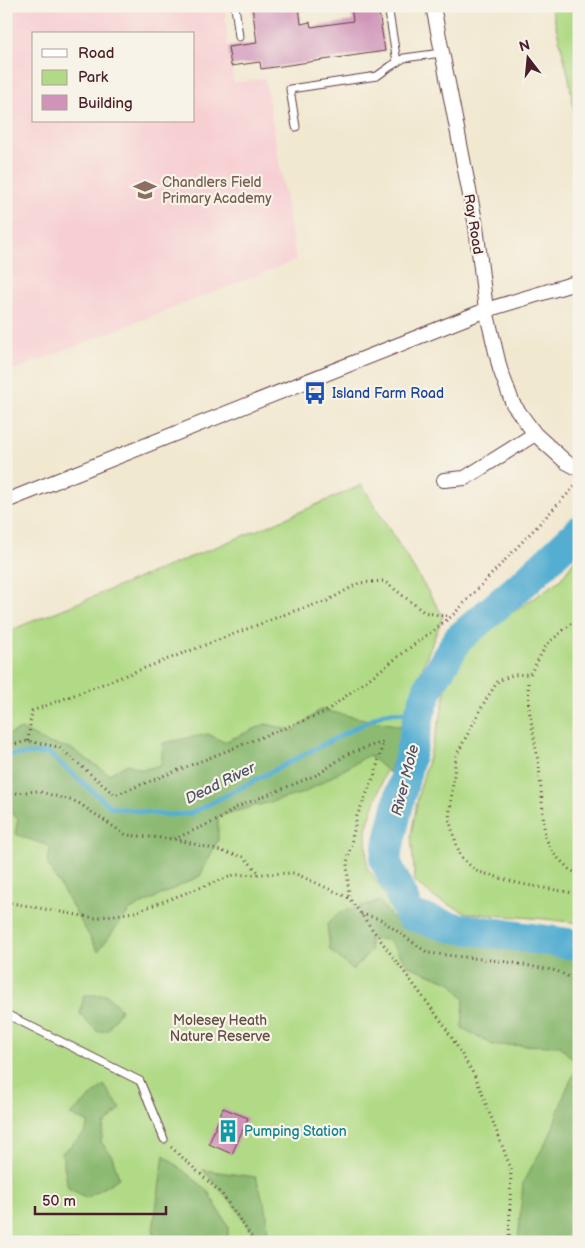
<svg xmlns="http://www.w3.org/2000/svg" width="585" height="1248" font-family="'Balsamiq Sans',sans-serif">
	<rect width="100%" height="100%" fill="#f7f3e8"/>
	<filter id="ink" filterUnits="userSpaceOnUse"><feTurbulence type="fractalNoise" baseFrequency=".02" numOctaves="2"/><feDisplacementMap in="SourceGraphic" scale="10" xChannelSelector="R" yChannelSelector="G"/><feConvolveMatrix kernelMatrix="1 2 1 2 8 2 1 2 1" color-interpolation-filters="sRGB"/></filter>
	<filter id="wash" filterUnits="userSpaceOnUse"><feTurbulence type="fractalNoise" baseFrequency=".0096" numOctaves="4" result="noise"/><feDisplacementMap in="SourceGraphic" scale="20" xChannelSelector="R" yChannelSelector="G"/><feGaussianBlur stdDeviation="1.12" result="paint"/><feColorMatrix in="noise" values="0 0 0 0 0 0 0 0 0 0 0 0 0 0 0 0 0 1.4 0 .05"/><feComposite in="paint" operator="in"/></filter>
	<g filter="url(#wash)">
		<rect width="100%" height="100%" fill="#f1e8d0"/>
		<path fill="#f7cfd3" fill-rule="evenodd" d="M 6,6 L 225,6 L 228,47 L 234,83 L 265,78 L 296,260 L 6,373 ZM 34,34 L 194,34 L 194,121 L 34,121 Z"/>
		<g fill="#b0da85" stroke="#7d7c58">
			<path d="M 551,6 L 579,6 L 579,142 L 569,78 Z"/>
			<path d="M 362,485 L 443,616 L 409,701 L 366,829 L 367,867 L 402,918 L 460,949 L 579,978 L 579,1242 L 6,1242 L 6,632 L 270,525 Z"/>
			<path d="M 579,554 L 579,923 L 545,919 L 467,913 L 435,898 L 415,882 L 411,835 L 419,792 L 441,715 L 447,681 L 460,654 L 477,637 L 560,580 Z"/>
		</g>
		<g fill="#8cba72" stroke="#6b6c4e">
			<path d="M 321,709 C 348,717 377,721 405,727 L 389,773 L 369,755 L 304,793 L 218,816 L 218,840 L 200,876 L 130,910 L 98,951 L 47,863 L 51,847 L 15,834 L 18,819 L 6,808 L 6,736 L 21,729 L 48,743 L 70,748 L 109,774 L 128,764 L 142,770 L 161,765 L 163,743 L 208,734 L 224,742 L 266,724 L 294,731 Z"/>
			<path d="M 379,901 L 395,921 L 485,946 L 579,954 L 579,1242 L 518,1242 L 523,1182 L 550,1135 L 566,1090 L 578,1065 L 560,1046 L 493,1045 L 462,1028 L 464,999 L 452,983 L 409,966 L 388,940 L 369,938 L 371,950 L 353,970 L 330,950 L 327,924 L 340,912 Z"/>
			<path d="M 84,995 L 107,995 L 121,1009 L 108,1030 L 98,1032 L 80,1014 Z"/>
			<path d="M 104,1085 L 121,1109 L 104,1125 L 101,1142 L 112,1156 L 119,1178 L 87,1198 L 68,1188 L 62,1153 L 84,1134 L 89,1123 L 70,1115 Z"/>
			<path d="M 164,1155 L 207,1190 L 228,1226 L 228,1239 L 220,1242 L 156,1242 L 153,1230 Z"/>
			<path d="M 203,1170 L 256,1177 L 267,1213 L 268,1234 L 255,1236 L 234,1205 Z"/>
		</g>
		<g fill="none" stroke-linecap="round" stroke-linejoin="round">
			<path stroke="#55aed2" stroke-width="5" d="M 6,756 L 8,755 L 48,753 L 111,807 L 163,815 L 190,814 L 384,713 L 420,712"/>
			<path stroke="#55aed2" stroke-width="31" d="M 579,531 L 526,581 L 458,639 L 429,687 L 420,712 L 385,860 L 410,915 L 451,927 L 579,945"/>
		</g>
		<g id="blocks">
			<g fill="#d094b9">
				<path d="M 252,6 L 299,6 L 301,24 L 310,22 L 311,27 L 353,21 L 351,6 L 378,6 L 385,51 L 261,69 L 260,62 L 231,66 L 228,47 L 257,43 Z"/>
				<path d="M 223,1108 L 248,1118 L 232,1154 L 209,1144 Z"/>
			</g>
		</g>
	</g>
	<g filter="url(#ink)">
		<use href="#blocks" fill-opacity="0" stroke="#633d44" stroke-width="1"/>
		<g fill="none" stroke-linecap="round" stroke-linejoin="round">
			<defs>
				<g id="lane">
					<path d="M 235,6 L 239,37"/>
					<path d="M 388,6 L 397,62"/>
					<path d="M 296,127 L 290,89 L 377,76 L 391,66 L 404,58 L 442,53"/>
					<path d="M 6,1014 L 140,1081 L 164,1139"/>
				</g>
				<g id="street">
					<path d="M 433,6 L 476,226 L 486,310 L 500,369 L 513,404 L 535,434 L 566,462 L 579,469"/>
					<path d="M 444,480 L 465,478 L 535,434"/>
					<path d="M 6,501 L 486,310 L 579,282"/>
				</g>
			</defs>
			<use href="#lane" stroke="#633d44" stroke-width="9"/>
			<use href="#street" stroke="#633d44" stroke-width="16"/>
			<g stroke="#633d44" stroke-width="3" stroke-dasharray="1 4" stroke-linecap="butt">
				<path d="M 579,617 L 547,644 L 530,674 L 513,675 L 498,681 L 485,701 L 456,756 L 449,819 L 460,856 L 476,871 L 521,884 L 579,894"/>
				<path d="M 528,683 L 529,709 L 539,766 L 545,837 L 554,854 L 569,869 L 579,875"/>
				<path d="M 28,741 L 32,711 L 294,611 L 327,601 L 359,583 L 384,581 L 424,612 L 443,616 L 451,616"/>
				<path d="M 6,746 L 28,741 L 59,747 L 115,795 L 325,712 L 452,616 L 577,484"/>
				<path d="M 6,794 L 37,791 L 77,802 L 126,835 L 174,839 L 220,819 L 235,808 L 319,774 L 347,754 L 383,742 L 375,774 L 357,816 L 347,863 L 349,898"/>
				<path d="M 175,839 L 244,857 L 260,874"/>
				<path d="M 6,902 L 94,918 L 135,912 L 234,875 L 294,873 L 349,898 L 444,1025 L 476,1078 L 511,1169 L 509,1242"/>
				<path d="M 361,914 L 380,919 L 428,953 L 508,962 L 557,971 L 579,982"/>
				<path d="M 171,1147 L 222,1194 L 255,1242"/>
			</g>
			<use href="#lane" stroke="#fff" stroke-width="7"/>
			<use href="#street" stroke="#fff" stroke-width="14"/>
		</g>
	</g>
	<defs>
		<symbol id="school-bare" viewBox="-9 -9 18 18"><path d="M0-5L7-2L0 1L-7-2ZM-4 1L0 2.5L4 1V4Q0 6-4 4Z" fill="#8d6e63" stroke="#f7f3e8" stroke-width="2.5" paint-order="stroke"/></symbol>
		<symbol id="bus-bare" viewBox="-9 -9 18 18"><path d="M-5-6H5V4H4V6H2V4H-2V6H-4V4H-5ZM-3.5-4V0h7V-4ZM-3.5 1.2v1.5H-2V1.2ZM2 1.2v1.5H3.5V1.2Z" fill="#1a4fb4" stroke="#f7f3e8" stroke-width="2.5" paint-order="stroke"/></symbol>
		<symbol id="building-bare" viewBox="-9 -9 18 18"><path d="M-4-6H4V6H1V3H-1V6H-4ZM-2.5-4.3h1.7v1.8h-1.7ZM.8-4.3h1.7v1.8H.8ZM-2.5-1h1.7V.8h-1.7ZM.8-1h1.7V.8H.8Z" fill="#0f9aa8" stroke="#f7f3e8" stroke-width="2.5" paint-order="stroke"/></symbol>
	</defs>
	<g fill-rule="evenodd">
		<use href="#school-bare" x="129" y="174" width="32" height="32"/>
		<use href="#bus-bare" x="299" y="377" width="32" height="32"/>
		<use href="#building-bare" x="212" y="1115" width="32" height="32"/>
	</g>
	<g text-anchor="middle" stroke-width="4.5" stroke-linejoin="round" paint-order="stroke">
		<g font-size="14" fill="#785e54" stroke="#f7f3e8" text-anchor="start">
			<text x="162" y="187">Chandlers Field<tspan x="162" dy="16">Primary Academy</tspan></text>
		</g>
		<g font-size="14" fill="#4a1f2b" stroke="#f7f3e8">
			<text transform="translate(474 224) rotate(81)" y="5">Ray Road</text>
		</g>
		<g font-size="14" fill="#164399" stroke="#f7f3e8" text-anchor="start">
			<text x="332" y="398">Island Farm Road</text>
		</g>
		<g font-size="14" fill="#644e42" stroke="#f7f3e8">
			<text x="220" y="1025">Molesey Heath<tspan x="220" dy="16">Nature Reserve</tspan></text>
		</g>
		<g font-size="14" fill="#0d838f" stroke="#f7f3e8" text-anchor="start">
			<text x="244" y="1136">Pumping Station</text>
		</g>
		<g font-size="15" font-style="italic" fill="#4e5165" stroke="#f7f3e8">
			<text transform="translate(405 780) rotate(-76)" y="5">River Mole</text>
			<text transform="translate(220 783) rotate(-26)" y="5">Dead River</text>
		</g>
	</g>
	<rect width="585" height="1248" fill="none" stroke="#f7f3e8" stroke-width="25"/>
	<rect x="32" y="32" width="162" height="90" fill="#f7f3e8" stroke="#b29e9c"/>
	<rect x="42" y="49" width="25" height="8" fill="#ffffff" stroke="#b29e9c"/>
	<text x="78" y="58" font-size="15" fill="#4a1f2b">Road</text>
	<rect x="42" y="70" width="25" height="15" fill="#b0da85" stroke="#b29e9c"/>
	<text x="78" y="82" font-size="15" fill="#4a1f2b">Park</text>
	<rect x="42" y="95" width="25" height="15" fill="#d094b9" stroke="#b29e9c"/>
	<text x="78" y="108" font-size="15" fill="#4a1f2b">Building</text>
	<g transform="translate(528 58) rotate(344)" stroke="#f7f3e8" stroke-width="4" paint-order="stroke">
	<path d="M0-4L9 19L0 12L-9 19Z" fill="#4a1f2b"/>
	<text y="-8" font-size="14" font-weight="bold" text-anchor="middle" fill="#4a1f2b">N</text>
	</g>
	<path d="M35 1206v8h131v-8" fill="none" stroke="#4a1f2b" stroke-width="2.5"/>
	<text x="42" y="1206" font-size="15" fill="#4a1f2b" stroke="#f7f3e8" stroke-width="4" paint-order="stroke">50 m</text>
</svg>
